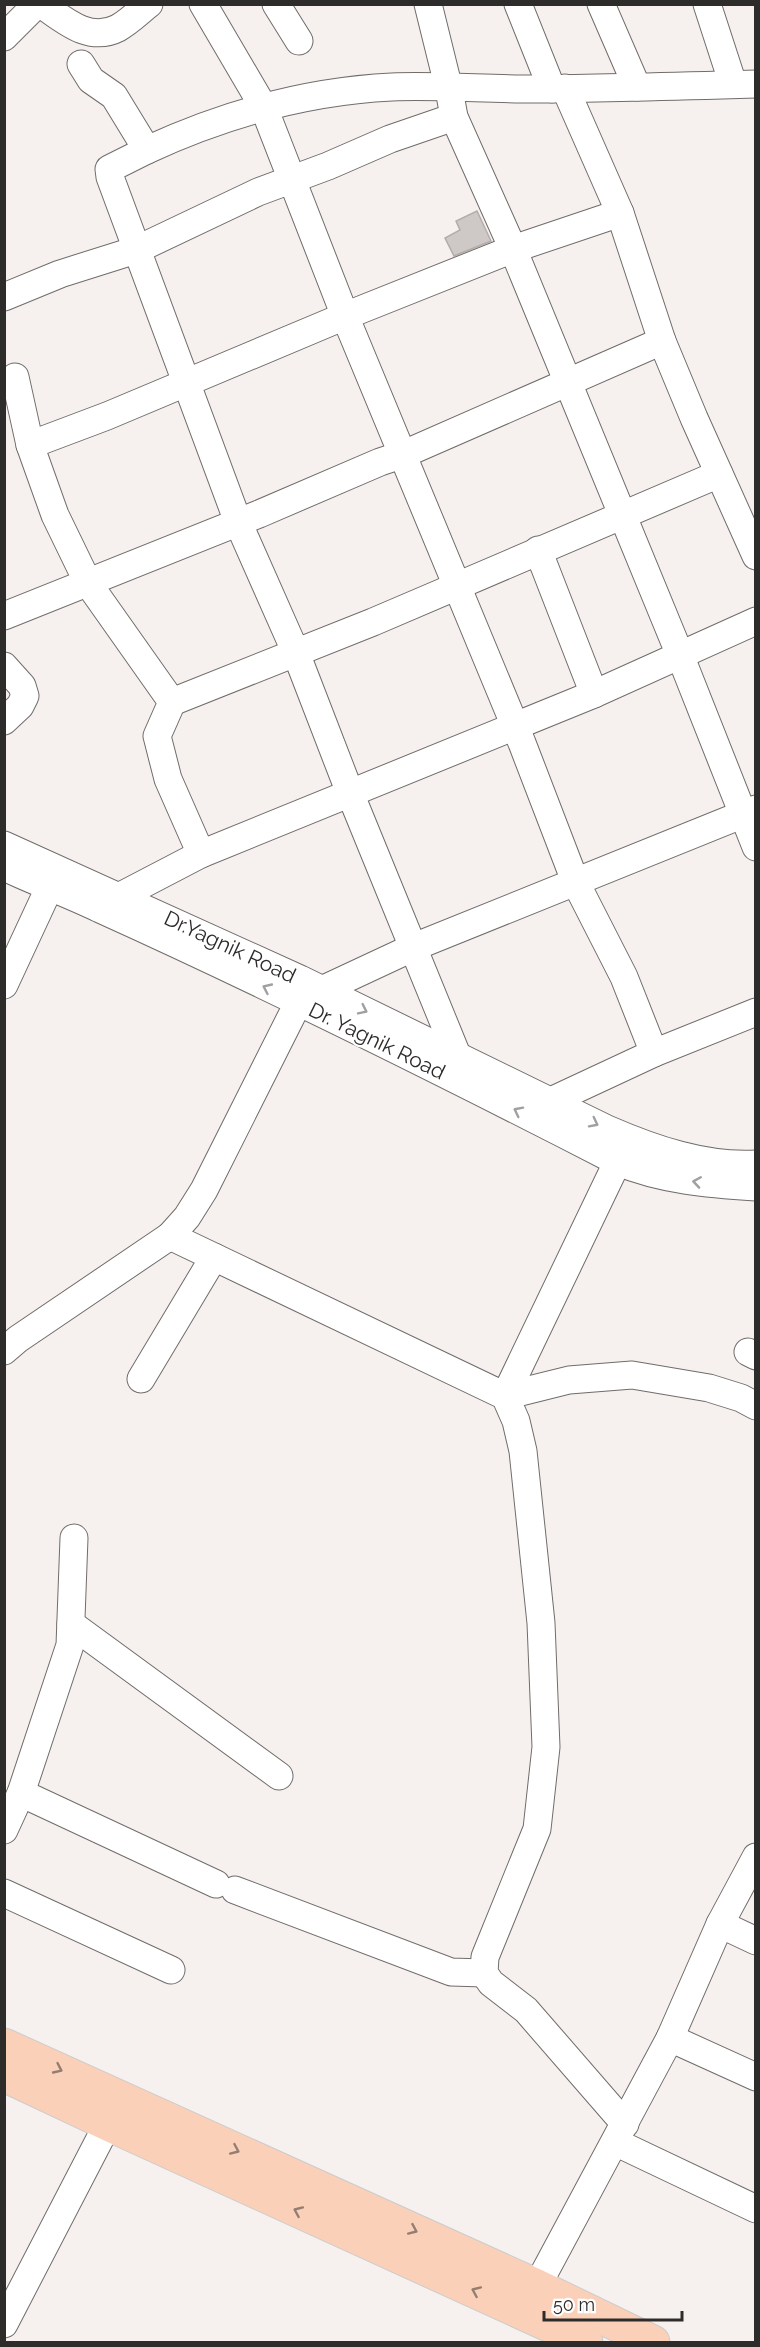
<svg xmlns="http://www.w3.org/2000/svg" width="760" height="2347" font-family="Raleway,sans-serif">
	<rect width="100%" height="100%" fill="#f6f1ee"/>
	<path fill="#cec9c7" stroke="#b2adab" stroke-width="1.5" d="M 477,211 L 491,241 L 454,256 L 445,238 L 460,230 L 456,221 Z"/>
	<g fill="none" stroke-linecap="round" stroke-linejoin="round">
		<defs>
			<g id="minor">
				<path d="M 41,4 C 64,20 89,43 118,28 C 129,22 139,12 149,4"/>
				<path d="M 203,4 L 264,108 L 345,316 L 522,743 L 575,881 L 624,977 L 654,1053"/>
				<path d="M 276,4 L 299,41"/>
				<path d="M 428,4 L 449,89 L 454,117 L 513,249 L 680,655 L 756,847"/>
				<path d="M 518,4 L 552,89"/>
				<path d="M 601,4 L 637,87"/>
				<path d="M 707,4 L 733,84"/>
				<path d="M 4,37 L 37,4"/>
				<path d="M 81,64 L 91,80 L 114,96 L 147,150 C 223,115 308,91 392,87 C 443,85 495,90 546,89 C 616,88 686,86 756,84"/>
				<path d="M 565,88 L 620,213 L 662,341 L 694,418 L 756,556"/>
				<path d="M 147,150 L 109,169 L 110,177 L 238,522 L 296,653 L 350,793 L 457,1055"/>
				<path d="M 4,297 L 60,274 L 136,250 L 258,192 L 328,166 L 390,139 L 454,117"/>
				<path d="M 15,377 L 30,445 L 55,515 L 88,583 L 172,702 L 157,736 L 168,779 L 201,854"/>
				<path d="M 30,445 L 107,416 L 345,316 L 513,249 L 620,213"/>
				<path d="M 538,550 L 594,694"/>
				<path d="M 4,616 L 259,514 L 380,462 L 404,454 L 662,341"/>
				<path d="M 4,666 L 22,686 L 25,696 L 20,706 L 4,721"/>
				<path d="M 172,702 L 373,622 L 719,474"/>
				<path d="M 4,845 L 300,979 L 607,1129 C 653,1149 705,1167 756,1164"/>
				<path d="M 4,867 C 36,882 69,894 100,909 C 275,988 447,1074 618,1162 C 662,1180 708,1184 756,1187"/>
				<path d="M 107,903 L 201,854 L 594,694 L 756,621"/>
				<path d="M 4,985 L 57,871"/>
				<path d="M 551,1101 L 654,1053 L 756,1012"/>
				<path d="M 170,1236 L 505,1396 L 516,1421 L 523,1451 L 541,1623 L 546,1747 L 537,1829 L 485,1957 L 484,1973 L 491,1983 L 526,2010 L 625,2124"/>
				<path d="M 4,1351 L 18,1339 L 170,1236 L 187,1217 L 204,1190 L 293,1013 L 300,1003 L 309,996 L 414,947 L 756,809"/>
				<path d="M 748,1352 L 756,1356"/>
				<path d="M 141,1379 L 214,1257"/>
				<path d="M 505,1396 L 625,1146"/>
				<path d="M 505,1396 L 569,1380 L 632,1375 L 709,1388 L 741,1398 L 756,1406"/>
				<path d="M 71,1624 L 279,1776"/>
				<path d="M 21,1793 L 216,1884"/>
				<path d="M 4,1830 L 21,1793 L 70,1645 L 74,1538"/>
				<path d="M 235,1890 L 451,1972 L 484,1973"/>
				<path d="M 4,1893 L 171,1970"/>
				<path d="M 720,1924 L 756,1941"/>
				<path d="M 670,2038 L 756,2077"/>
				<path d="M 615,2142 L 756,2209"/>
				<path d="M 528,2303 L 670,2038 L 720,1924 L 756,1857"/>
				<path d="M 4,2324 L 117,2106"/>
			</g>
			<g id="major">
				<path d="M 4,2045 L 537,2286 L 653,2342"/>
				<path d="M 4,2075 L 108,2124 L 586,2342"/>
			</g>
		</defs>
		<use href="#minor" stroke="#706c6a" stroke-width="29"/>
		<use href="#major" stroke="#cdcccc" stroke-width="35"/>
		<use href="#minor" stroke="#fff" stroke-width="27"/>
		<use href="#major" stroke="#fad0b9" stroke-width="33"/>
	</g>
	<defs><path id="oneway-chevron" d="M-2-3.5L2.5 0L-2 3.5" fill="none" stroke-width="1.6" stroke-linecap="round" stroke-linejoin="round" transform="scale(1.5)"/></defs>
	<g stroke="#a1a0a0">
		<use href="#oneway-chevron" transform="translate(267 988) rotate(-155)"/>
		<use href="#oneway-chevron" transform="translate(363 1010) rotate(26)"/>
		<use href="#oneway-chevron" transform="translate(518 1111) rotate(-153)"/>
		<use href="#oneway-chevron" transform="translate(594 1123) rotate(27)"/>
		<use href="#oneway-chevron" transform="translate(697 1182) rotate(-171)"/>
	</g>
	<g stroke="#947e72">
		<use href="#oneway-chevron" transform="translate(58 2069) rotate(25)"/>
		<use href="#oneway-chevron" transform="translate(235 2150) rotate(24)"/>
		<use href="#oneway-chevron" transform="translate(298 2211) rotate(-156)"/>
		<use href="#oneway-chevron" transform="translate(413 2230) rotate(24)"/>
		<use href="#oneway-chevron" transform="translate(476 2291) rotate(-156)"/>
	</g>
	<g text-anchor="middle" stroke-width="4.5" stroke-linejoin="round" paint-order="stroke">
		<g font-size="21" fill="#2e2c2b" stroke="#fff">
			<text transform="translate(230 947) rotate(25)" y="7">Dr.Yagnik Road</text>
			<text transform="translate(377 1041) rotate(26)" y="7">Dr. Yagnik Road</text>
		</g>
	</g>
	<rect width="760" height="2347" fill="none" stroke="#2e2c2b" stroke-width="12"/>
	<path d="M544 2311v9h138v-9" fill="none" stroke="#2e2c2b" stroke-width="3"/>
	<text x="553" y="2311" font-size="18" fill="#2e2c2b" stroke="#ffffff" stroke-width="4.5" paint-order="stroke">50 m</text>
</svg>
